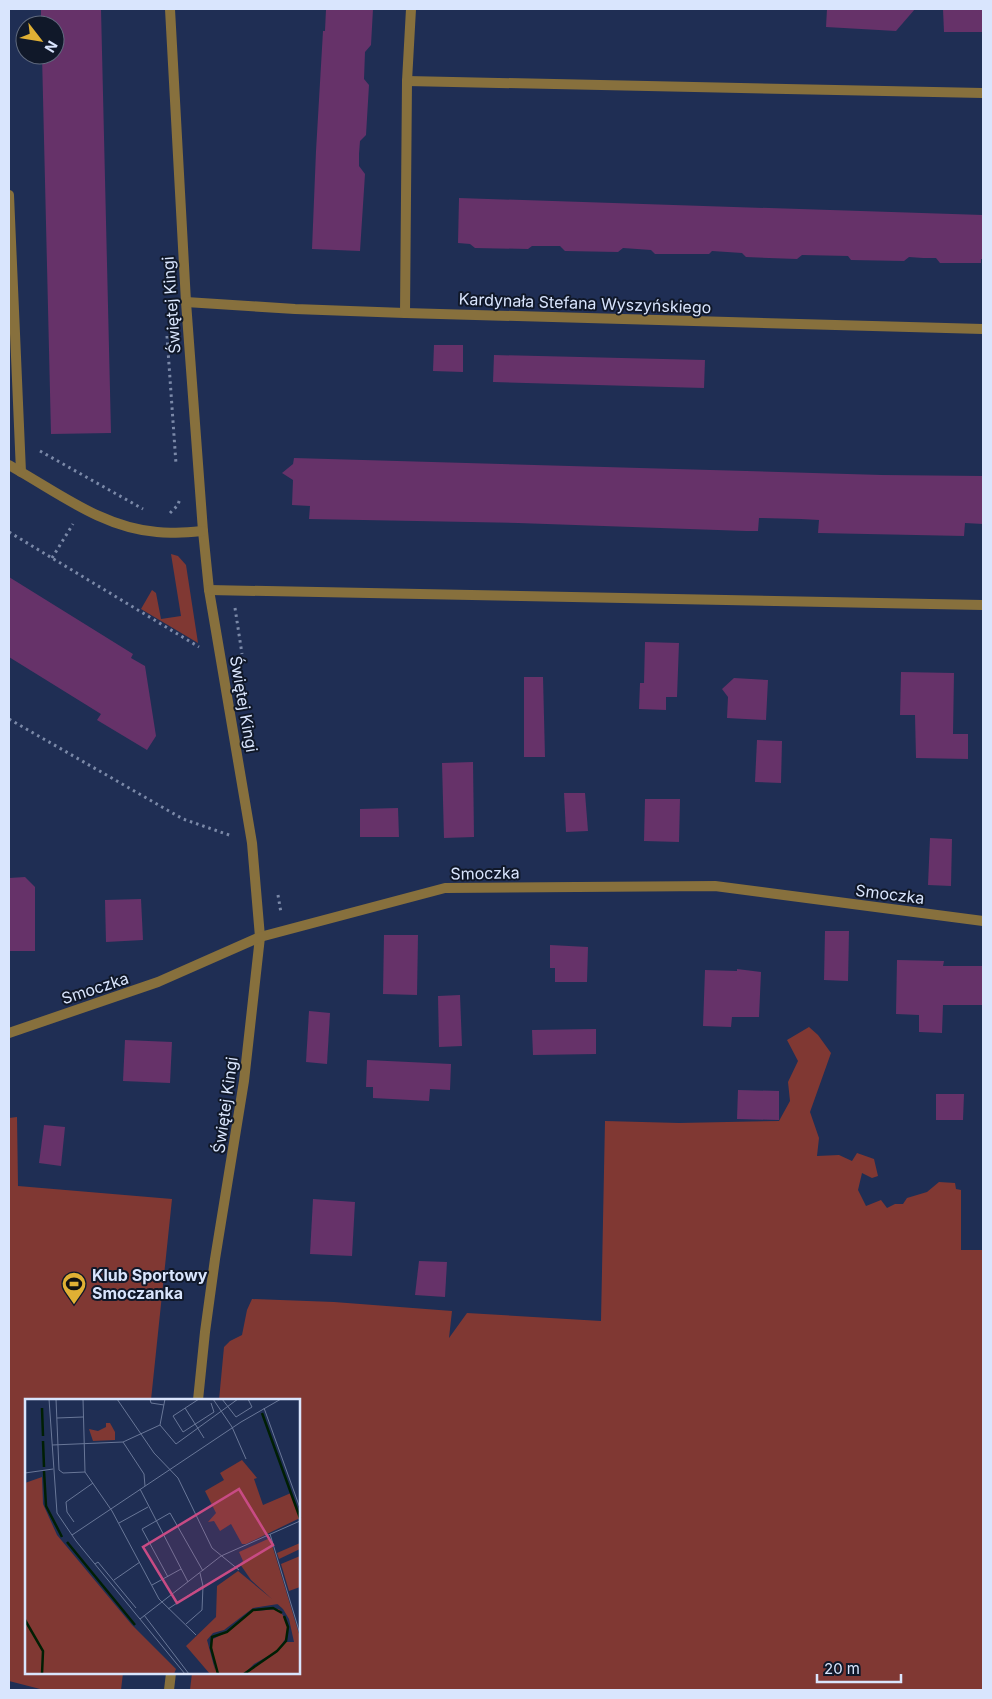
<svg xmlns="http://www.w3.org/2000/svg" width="992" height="1699" font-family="Inter,sans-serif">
	<rect width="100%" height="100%" fill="#1f2e54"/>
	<g fill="#803833">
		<path d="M 171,554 L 178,556 L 186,565 L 198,643 L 141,609 L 152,590 L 156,593 L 161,619 L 181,616 Z"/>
		<path d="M 809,1027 L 818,1035 L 831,1053 L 810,1112 L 819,1138 L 817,1156 L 839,1155 L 852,1161 L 857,1153 L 874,1159 L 878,1176 L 872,1178 L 862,1173 L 858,1190 L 866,1206 L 881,1200 L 887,1208 L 895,1204 L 903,1204 L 907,1198 L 927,1192 L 939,1182 L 955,1183 L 956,1189 L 961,1190 L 961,1250 L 983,1250 L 983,1690 L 190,1690 L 192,1673 L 299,1673 L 299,1400 L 219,1400 L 224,1347 L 230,1341 L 242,1335 L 247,1310 L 252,1299 L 334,1302 L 452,1311 L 449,1338 L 467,1313 L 601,1321 L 605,1121 L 679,1123 L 779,1121 L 790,1101 L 788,1082 L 798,1061 L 787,1040 Z"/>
		<path d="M 17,1117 L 18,1186 L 172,1199 L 151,1400 L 26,1400 L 26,1673 L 123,1673 L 121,1690 L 44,1690 L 9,1681 L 9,1118 Z"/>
	</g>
	<g fill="#663269">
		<path d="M 41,9 L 101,9 L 111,433 L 51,434 L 42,55 L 55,55 L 55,25 L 41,25 Z"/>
		<path d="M 326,9 L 373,9 L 371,45 L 365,52 L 364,79 L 369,85 L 366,135 L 360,141 L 359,154 L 359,166 L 365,174 L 360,251 L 312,249 L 316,151 L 323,31 L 325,31 Z"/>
		<path d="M 827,9 L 915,9 L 896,31 L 826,27 Z"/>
		<path d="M 943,9 L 983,9 L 983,32 L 944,32 Z"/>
		<path d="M 459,198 L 983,215 L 983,259 L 981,259 L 981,263 L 940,263 L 936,258 L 923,258 L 909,257 L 904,261 L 851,260 L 848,256 L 802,255 L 797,259 L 746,257 L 742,253 L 712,251 L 709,254 L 655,254 L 651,250 L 623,248 L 618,252 L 565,251 L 560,246 L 532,246 L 528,249 L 475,248 L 470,244 L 458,243 Z"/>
		<path d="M 434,345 L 463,345 L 463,372 L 433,371 Z"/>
		<path d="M 494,355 L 705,360 L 704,388 L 493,382 Z"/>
		<path d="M 294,458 L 882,475 L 983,476 L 983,524 L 965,523 L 964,536 L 818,533 L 819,520 L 801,519 L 759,518 L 758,531 L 746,531 L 518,523 L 309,519 L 310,506 L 292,505 L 293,480 L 282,473 L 293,464 Z"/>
		<path d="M 9,577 L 133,654 L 131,658 L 145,666 L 156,736 L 147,750 L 97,720 L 101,714 L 9,657 Z"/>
		<path d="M 645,642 L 679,643 L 677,697 L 666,697 L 666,710 L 639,709 L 640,683 L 644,683 Z"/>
		<path d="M 901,672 L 954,673 L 953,734 L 968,734 L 968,759 L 916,758 L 915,715 L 900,715 Z"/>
		<path d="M 524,677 L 543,677 L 545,757 L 524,757 Z"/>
		<path d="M 734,678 L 768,680 L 766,720 L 727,718 L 728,697 L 722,689 Z"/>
		<path d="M 757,740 L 782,741 L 781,783 L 755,782 Z"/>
		<path d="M 473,762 L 474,837 L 444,838 L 442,763 Z"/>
		<path d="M 564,793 L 585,793 L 588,831 L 566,832 Z"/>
		<path d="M 645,799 L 680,799 L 679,842 L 644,841 Z"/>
		<path d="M 398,808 L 399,837 L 360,837 L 360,809 Z"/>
		<path d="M 930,838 L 952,839 L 951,886 L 928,885 Z"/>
		<path d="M 25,877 L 35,887 L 35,951 L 9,951 L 9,878 Z"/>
		<path d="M 141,899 L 143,940 L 106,942 L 105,900 Z"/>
		<path d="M 825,931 L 849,931 L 848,981 L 824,980 Z"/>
		<path d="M 384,935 L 418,935 L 417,995 L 383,994 Z"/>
		<path d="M 550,945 L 588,947 L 587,982 L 555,982 L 555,968 L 550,968 Z"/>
		<path d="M 897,960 L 944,961 L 943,966 L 983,966 L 983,1005 L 943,1005 L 942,1033 L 919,1032 L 919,1015 L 896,1014 Z"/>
		<path d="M 737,969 L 761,972 L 759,1017 L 732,1017 L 731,1027 L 703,1026 L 705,970 L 737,971 Z"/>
		<path d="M 460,995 L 462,1046 L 439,1047 L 438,996 Z"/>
		<path d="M 309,1011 L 330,1013 L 327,1064 L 306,1062 Z"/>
		<path d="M 596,1029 L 596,1054 L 533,1055 L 532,1030 Z"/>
		<path d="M 125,1040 L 172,1042 L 170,1083 L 123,1081 Z"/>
		<path d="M 367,1060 L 451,1064 L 450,1090 L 430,1089 L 429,1101 L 373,1098 L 373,1087 L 366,1087 Z"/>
		<path d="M 738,1090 L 779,1091 L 779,1120 L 737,1119 Z"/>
		<path d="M 936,1094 L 964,1094 L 963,1120 L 936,1120 Z"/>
		<path d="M 44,1125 L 65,1127 L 61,1166 L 39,1163 Z"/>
		<path d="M 313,1199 L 355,1202 L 352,1256 L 310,1254 Z"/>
		<path d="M 419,1261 L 447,1262 L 445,1297 L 415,1295 Z"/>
	</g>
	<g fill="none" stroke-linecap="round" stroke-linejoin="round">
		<g stroke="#7b89a8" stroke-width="3" stroke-dasharray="2.5 4" stroke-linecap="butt">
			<path d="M 167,336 L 176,464"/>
			<path d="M 40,451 L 143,509"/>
			<path d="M 170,513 L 178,505 L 180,498"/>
			<path d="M 9,532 L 199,647"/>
			<path d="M 52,558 L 73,524"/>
			<path d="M 235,608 L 242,654"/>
			<path d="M 9,719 L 183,819 L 232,836"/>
			<path d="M 278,895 L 281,913"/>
		</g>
		<g stroke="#87703d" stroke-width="10">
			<path d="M 170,9 L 186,302 L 203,531 L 209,590 L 252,843 L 260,937 L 244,1081 L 215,1259 L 205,1332 L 198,1400"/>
			<path d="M 407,81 L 983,93"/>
			<path d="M 9,195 L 21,472 C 64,497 106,528 157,532 C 172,534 188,532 203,531"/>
			<path d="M 186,302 L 295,309 L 405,313 L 983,329"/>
			<path d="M 405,313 L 407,81 L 411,9"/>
			<path d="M 9,465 L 21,472"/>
			<path d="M 209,590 L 983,605"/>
			<path d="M 9,1033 L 158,982 L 260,937 L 445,888 L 715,886 L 983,921"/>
			<path d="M 169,1690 L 171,1673"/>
		</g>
	</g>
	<defs>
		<symbol id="stadium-pin" viewBox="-11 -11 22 30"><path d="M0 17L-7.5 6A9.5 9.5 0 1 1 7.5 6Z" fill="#e0b034" stroke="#101829"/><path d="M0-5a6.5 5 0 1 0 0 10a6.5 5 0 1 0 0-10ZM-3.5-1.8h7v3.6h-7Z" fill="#111"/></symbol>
	</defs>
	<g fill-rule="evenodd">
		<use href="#stadium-pin" x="60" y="1270" width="28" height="38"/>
	</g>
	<g text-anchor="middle" stroke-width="4" stroke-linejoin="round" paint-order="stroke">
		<g font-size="16" fill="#d9e5fd" stroke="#101829">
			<text transform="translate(585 303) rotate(2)" y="6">Kardynała Stefana Wyszyńskiego</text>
			<text transform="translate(171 305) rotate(-94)" y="6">Świętej Kingi</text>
			<text transform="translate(244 704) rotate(80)" y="6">Świętej Kingi</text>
			<text transform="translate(485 873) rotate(-1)" y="6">Smoczka</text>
			<text transform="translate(890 894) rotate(7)" y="6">Smoczka</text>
			<text transform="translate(95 988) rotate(-18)" y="6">Smoczka</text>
			<text transform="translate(225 1105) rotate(-82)" y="6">Świętej Kingi</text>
		</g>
		<g font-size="16" font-weight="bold" fill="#d9e5fd" stroke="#101829" text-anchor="start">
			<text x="92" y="1281">Klub Sportowy<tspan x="92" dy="18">Smoczanka</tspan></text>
		</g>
	</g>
	<g transform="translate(25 1399)">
		<rect width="275" height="275" fill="#1f2e54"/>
		<path d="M 81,24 L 85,24 L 90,33 L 90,41 L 68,42 L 64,30 L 73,32 L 81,28 ZM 217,61 L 232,79 L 229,80 L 238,106 L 266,94 L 275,119 L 221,145 L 217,145 L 206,125 L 195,132 L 189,122 L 183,123 L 191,114 L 180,92 L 199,81 L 195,74 ZM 17,78 L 18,105 L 32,136 L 107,226 L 151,270 L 149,275 L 0,275 L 0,84 ZM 245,139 L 275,238 L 275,275 L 185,275 L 161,247 L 191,218 L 192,187 L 213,172 L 253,205 L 228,209 L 199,231 L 188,234 L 182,241 L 190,271 L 186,241 L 202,233 L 228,212 L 254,210 L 263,225 L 263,236 L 252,252 L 229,265 L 222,272 L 251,254 L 261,243 L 269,243 L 264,220 L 258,210 L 226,181 L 215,165 L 218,162 L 214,153 ZM 275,144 L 275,150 L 254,160 L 252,154 ZM 275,157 L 275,188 L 264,192 L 256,165 Z" fill="#803833"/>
		<path fill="none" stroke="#001f04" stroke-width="2.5" d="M 17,9 L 18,37M 237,14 L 275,119M 18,42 L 19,68M 19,72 L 21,107 L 37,138M 42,143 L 110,226M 0,221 L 18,252 L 17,275M 193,275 L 186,249 L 187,238 L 202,233 L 228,211 L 248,209 L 257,214M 219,275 L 252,252 L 261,242 L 263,228 L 259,217"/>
		<path fill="none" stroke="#697798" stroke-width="1" d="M 24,0 L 32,114 L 51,142 L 160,275M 31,0 L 34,71 L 38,74 L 60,73M 58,0 L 60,73 L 87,112 L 134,200 L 171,236M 92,0 L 129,54 L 153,79 L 187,149 L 214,171M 125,0 L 126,4 L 139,6M 174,0 L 148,17 L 158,33 L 189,13 L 186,4M 188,0 L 207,28 L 221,60M 197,0 L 211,18 L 227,8 L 223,0M 160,9 L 179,39M 239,9 L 275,109M 32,19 L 58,18M 135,26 L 151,45 L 213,0M 135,26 L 140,0M 98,43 L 119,75 L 120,87M 27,46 L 98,43 L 135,26M 0,74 L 28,70M 115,90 L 163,183M 49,123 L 42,113 L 41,103 L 68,84M 94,124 L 123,108M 245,135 L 275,235M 47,136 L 216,23 L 256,0M 70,165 L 73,163 L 111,209M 143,178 L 117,130 L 145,114 L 178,172M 89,181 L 115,163M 127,186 L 156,170M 143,210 L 178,187 L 175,174M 119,216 L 164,275M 115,220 L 196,157 L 275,122M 161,225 L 177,211 L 178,187"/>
		<path fill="#c84b84" fill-opacity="0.15" stroke="#c84b84" stroke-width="2.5" d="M 214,90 L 248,146 L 152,204 L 118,148 Z"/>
		<rect width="275" height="275" fill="none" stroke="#d9e5fd" stroke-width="2.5"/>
	</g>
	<rect width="992" height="1699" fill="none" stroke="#d9e5fd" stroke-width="20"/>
	<g transform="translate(40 40) rotate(121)"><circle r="24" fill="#101829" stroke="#606a7e"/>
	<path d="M0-4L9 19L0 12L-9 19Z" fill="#e0b034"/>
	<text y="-8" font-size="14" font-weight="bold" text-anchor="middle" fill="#d9e5fd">N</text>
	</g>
	<path d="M817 1674v8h84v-8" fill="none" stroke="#d9e5fd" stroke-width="2.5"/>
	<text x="824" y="1674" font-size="15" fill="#d9e5fd" stroke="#101829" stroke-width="4" paint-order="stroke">20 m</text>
</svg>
